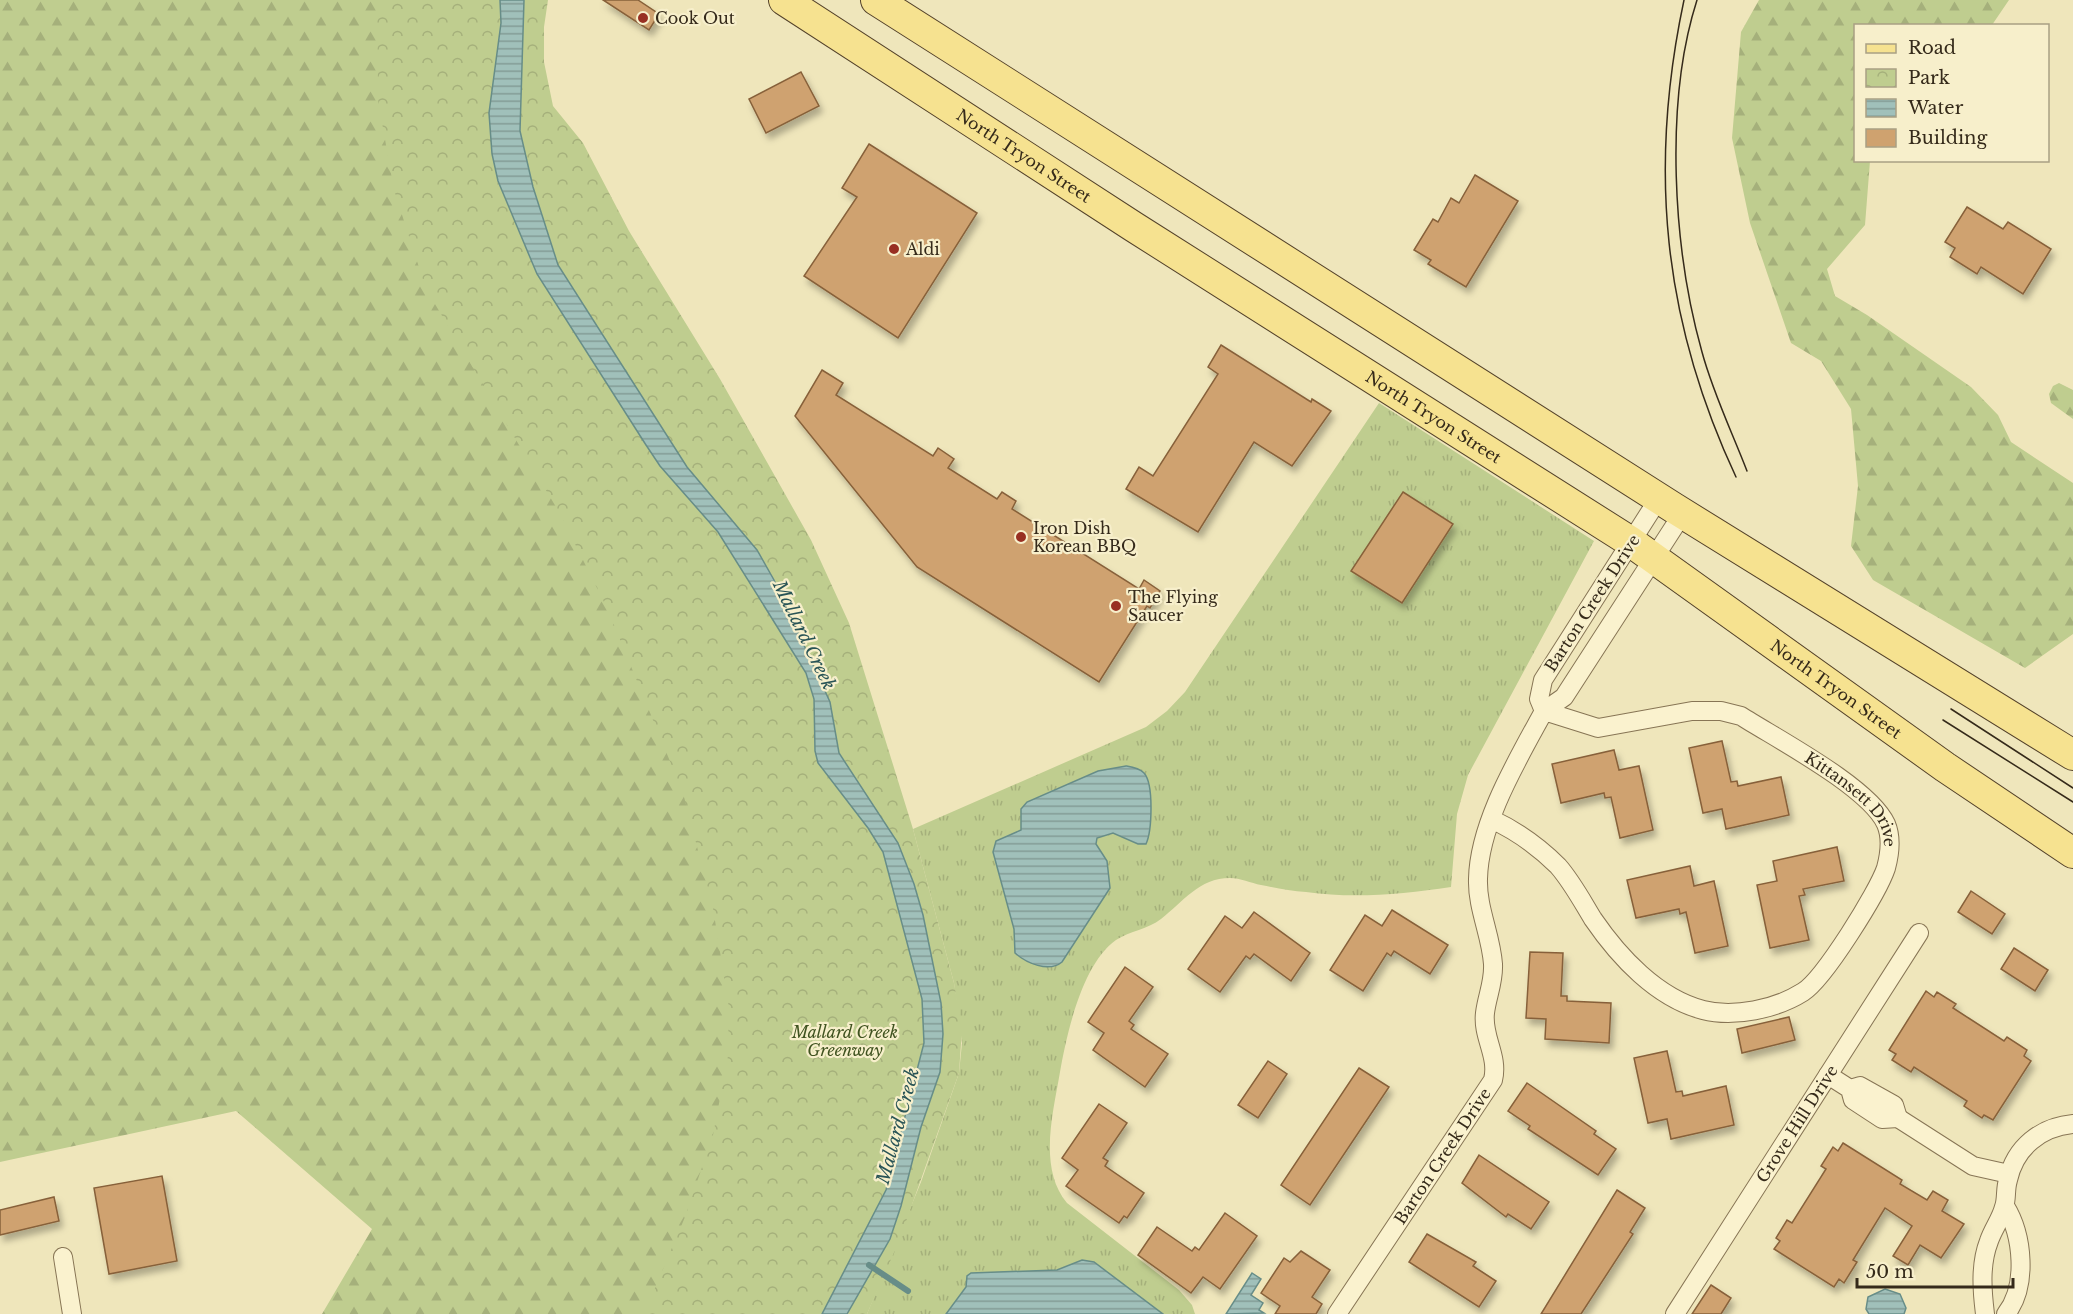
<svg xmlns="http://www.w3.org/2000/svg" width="2073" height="1314" font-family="'Libre Baskerville',serif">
	<defs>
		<pattern id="grass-tufts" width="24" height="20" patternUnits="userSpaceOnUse" patternTransform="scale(1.5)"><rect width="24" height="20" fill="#bfcd8f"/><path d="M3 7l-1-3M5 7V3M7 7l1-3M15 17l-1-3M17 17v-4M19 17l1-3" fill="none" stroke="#a5b07b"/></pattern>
		<pattern id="forest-firs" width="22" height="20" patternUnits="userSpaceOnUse" patternTransform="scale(1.5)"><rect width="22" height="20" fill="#bfcd8f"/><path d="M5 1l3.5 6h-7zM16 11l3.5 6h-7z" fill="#a5b07b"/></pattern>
		<pattern id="park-crowns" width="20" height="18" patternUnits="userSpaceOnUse" patternTransform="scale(1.5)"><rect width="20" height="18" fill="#bfcd8f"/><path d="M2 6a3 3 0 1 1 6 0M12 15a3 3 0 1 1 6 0" fill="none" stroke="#a5b07b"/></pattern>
		<pattern id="water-rules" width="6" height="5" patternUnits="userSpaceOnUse" patternTransform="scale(1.5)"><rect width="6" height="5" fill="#a0c0ba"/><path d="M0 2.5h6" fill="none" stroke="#839c96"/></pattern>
		<filter id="shadow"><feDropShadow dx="3.5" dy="6" stdDeviation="3" flood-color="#0004"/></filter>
	</defs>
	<rect width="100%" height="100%" fill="#efe6bb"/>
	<path fill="url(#grass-tufts)" d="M 1379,403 L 1594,541 L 1468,775 L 1457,814 L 1451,887 C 1403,894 1355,899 1306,892 C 1291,891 1276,888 1261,885 C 1251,883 1240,878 1230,878 C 1199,878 1183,902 1161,919 C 1148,929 1130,931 1116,940 C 1082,964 1067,1033 1060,1072 C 1053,1113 1038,1168 1067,1203 L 1179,1290 L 1192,1305 L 1195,1314 L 867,1314 L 921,1182 L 959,1073 L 962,1043 L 954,983 L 913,829 L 1146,727 L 1167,711 L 1185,692 Z"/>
	<g fill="url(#forest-firs)">
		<path d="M 0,0 L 422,0 L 747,553 L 760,1314 L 322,1314 L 372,1229 L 236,1111 L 0,1162 Z"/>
		<path d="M 1759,0 L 2009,0 L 1992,25 L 1856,26 L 1856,160 L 1870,161 L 1865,225 L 1827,269 L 1835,296 L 1867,315 L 1971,387 L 1998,415 L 2011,442 L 2073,483 L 2073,634 L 2025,668 L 1873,580 L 1851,546 L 1858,486 L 1851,409 L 1821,361 L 1791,343 L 1750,223 L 1732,138 L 1741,32 Z"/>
		<path d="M 2059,383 L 2073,390 L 2073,419 L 2051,403 L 2049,394 L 2053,386 Z"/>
	</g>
	<path fill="url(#park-crowns)" d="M 377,0 L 548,0 L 544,27 L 544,62 L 553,106 L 583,143 L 629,231 L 720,379 L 811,540 L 849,623 L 913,829 L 954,983 L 962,1029 L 959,1073 L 899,1241 L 867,1314 L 644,1314 L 685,1217 L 713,1135 L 728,1056 L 729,1008 L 713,908 L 683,793 L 607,608 L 559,512 L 426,289 L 394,190 L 378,100 Z"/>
	<g fill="url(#water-rules)" stroke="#678d88" stroke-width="1.5">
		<path d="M 500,0 L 524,0 L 520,131 L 533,187 L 558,265 L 687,467 L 757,550 L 774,580 L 830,702 L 839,753 L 898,843 L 914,884 L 923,915 L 941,1003 L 943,1034 L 940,1072 L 921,1127 L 901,1206 L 890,1239 L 847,1314 L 822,1314 L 886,1190 L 924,1043 L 922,999 L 883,852 L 868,828 L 818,763 L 815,751 L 814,699 L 806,673 L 718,532 L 660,466 L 646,445 L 537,274 L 498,181 L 492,154 L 489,113 L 501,23 Z"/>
		<path d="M 1126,766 C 1132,767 1139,768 1144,773 C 1154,784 1152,831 1146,844 L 1138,844 L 1113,833 L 1097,838 L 1096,844 L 1107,861 L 1110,888 L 1062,962 C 1049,973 1026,963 1015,953 L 1014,929 L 993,852 L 996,841 L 1021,830 L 1021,809 L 1027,802 L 1098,771 Z"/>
		<path d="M 1082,1260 L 1094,1262 L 1163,1314 L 946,1314 L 966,1287 L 967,1276 L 971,1273 L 1057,1270 Z"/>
		<path d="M 1252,1273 L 1261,1279 L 1251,1295 L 1263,1303 L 1259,1310 L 1264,1313 L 1226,1314 Z"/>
		<path d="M 1885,1289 L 1900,1294 L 1906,1308 L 1904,1314 L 1869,1314 L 1866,1309 L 1868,1297 Z"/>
	</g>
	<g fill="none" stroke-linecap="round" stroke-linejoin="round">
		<path stroke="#678d88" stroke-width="6" d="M 869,1265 L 908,1291"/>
	</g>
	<g fill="#cfa26f" stroke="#87613a" stroke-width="1.5" filter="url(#shadow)">
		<path d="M 603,0 L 638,0 L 659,14 L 649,30 Z"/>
		<path d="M 801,72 L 819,106 L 766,133 L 749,99 Z"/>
		<path d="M 869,144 L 977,213 L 898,338 L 804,276 L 857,197 L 842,188 Z"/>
		<path d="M 1475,175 L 1518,201 L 1466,287 L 1428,264 L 1431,260 L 1414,250 L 1433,219 L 1438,222 L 1451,198 L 1459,203 Z"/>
		<path d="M 1967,207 L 2003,229 L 2008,222 L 2051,249 L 2023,294 L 1981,267 L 1977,274 L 1950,257 L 1955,248 L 1945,242 Z"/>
		<path d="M 1221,345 L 1311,402 L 1312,399 L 1331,411 L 1292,466 L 1254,442 L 1198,532 L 1126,489 L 1139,467 L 1153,476 L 1218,374 L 1208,367 Z"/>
		<path d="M 822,370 L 843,383 L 836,395 L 933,456 L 938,448 L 954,459 L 948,468 L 997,499 L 1002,492 L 1016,501 L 1012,509 L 1139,589 L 1144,580 L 1160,591 L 1150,608 L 1147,606 L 1099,682 L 917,567 L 795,416 Z"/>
		<path d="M 1403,492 L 1453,524 L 1402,603 L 1351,571 Z"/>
		<path d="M 1722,741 L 1731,782 L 1737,781 L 1738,786 L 1781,777 L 1789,815 L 1726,829 L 1722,809 L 1703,813 L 1689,748 Z"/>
		<path d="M 1614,750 L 1619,770 L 1639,766 L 1653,830 L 1620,838 L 1611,797 L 1605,798 L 1604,793 L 1561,803 L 1552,764 Z"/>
		<path d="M 1837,847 L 1844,881 L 1803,889 L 1805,895 L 1799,896 L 1809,940 L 1770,948 L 1757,885 L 1777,881 L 1773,861 Z"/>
		<path d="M 1690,866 L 1694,886 L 1714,881 L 1728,946 L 1695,953 L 1686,912 L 1680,914 L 1679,909 L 1636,918 L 1627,880 Z"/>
		<path d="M 1971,891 L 2005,914 L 1992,934 L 1958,912 Z"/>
		<path d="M 1392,910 L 1448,945 L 1430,974 L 1394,951 L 1391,956 L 1387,953 L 1363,991 L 1330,970 L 1365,915 L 1382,926 Z"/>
		<path d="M 1254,912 L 1310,953 L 1291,981 L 1254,954 L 1250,959 L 1246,956 L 1220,992 L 1188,969 L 1225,916 L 1242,928 Z"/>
		<path d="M 2014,948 L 2048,970 L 2035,991 L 2001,969 Z"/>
		<path d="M 1530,952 L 1563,953 L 1561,996 L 1567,996 L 1567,1001 L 1611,1003 L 1609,1043 L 1545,1039 L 1546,1019 L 1526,1018 Z"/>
		<path d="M 1125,967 L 1153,987 L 1129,1021 L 1134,1025 L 1131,1029 L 1168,1054 L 1145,1087 L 1093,1050 L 1104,1033 L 1088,1022 Z"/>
		<path d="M 1926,991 L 1934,997 L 1937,992 L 1956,1004 L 1953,1008 L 2004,1041 L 2007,1037 L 2027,1050 L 2024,1056 L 2031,1061 L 1993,1120 L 1984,1115 L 1982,1118 L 1964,1106 L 1967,1101 L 1914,1067 L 1911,1072 L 1892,1060 L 1896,1054 L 1889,1050 Z"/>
		<path d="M 1789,1017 L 1795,1040 L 1742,1053 L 1737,1029 Z"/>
		<path d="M 1667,1051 L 1676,1092 L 1682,1091 L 1683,1096 L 1726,1086 L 1734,1125 L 1671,1139 L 1667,1119 L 1648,1123 L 1634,1058 Z"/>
		<path d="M 1268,1061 L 1287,1074 L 1258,1118 L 1238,1105 Z"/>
		<path d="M 1359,1068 L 1389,1087 L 1310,1205 L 1281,1185 Z"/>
		<path d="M 1527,1083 L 1596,1131 L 1594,1134 L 1616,1149 L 1598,1175 L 1528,1129 L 1530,1126 L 1508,1111 Z"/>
		<path d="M 1099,1104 L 1127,1123 L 1103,1158 L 1108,1161 L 1105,1166 L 1144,1193 L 1127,1218 L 1124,1216 L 1119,1223 L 1066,1186 L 1078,1170 L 1062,1158 Z"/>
		<path d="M 1843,1143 L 1902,1180 L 1900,1184 L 1927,1200 L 1933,1191 L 1948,1200 L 1942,1211 L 1964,1224 L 1941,1258 L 1920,1245 L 1908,1265 L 1893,1256 L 1912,1226 L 1885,1208 L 1853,1260 L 1857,1262 L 1844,1283 L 1839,1279 L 1834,1287 L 1774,1249 L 1780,1241 L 1776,1238 L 1787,1220 L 1792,1223 L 1826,1169 L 1821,1166 L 1833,1147 L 1838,1151 Z"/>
		<path d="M 1479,1155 L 1549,1202 L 1531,1229 L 1508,1214 L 1506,1217 L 1462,1183 Z"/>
		<path d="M 162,1176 L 177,1261 L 109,1274 L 94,1188 Z"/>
		<path d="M 1617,1190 L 1645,1208 L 1630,1232 L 1633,1234 L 1581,1314 L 1541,1314 Z"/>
		<path d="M 54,1197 L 59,1221 L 0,1235 L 0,1210 Z"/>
		<path d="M 1225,1213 L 1257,1236 L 1220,1289 L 1203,1277 L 1191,1293 L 1138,1255 L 1157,1227 L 1192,1251 L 1195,1247 L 1199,1250 Z"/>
		<path d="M 1427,1234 L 1476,1262 L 1473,1266 L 1496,1281 L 1479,1307 L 1409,1262 Z"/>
		<path d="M 1301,1251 L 1330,1270 L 1312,1297 L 1322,1304 L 1316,1314 L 1275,1314 L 1280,1306 L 1261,1293 L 1284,1258 L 1290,1262 Z"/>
		<path d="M 1711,1285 L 1731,1298 L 1721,1314 L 1692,1314 Z"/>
	</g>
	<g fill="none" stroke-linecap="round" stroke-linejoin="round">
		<defs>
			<g id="street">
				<path d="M 1659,498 L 1543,680 L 1539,699 L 1544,711 L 1564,697 L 1683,513"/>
				<path d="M 1828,1075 L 1850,1089 L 1853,1100 L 1882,1119 L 1898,1118 L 1894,1105 L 1860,1086 L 1850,1089"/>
				<path d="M 1898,1118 L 1973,1166 L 2009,1174"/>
				<path d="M 2005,1206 C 2023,1235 2028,1286 2006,1314"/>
				<path d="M 63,1257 L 72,1314"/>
				<path id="s1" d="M 1337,1314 L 1493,1080 C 1499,1056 1482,1037 1485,1013 C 1487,996 1494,982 1493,964 C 1491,935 1477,908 1478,879 C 1479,823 1518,759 1544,711 L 1598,728 L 1692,711 L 1721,711 L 1741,716 C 1777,739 1869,787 1886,824 C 1892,838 1890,853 1886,868 C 1878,892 1824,979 1803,992 C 1776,1009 1734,1018 1703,1010 C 1657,998 1619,957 1593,919 C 1582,901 1572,882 1558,866 C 1538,846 1517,831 1491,819"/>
				<path id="s2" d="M 1675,1314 L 1919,933"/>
				<path d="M 1985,1314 C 1982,1290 1980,1264 1989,1241 C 1993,1229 2001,1219 2004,1207 C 2007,1199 2005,1189 2008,1180 C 2015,1147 2041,1127 2073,1124"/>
			</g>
			<g id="primary">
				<path id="s3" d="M 784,0 L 1134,227 L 1631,542 L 1945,767 L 2073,853"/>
				<path d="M 876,0 L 1674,508 L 2073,755"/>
			</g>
		</defs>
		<use href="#street" stroke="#877555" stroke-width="20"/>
		<use href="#primary" stroke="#54422a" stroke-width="32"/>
		<use href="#street" stroke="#faf2ce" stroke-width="18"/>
		<use href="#primary" stroke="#f6e290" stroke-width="30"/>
		<g stroke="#352a1a" stroke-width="1.5">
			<path d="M 1684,0 C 1648,169 1663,321 1736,477"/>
			<path d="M 1697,0 C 1664,103 1673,249 1702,352 C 1713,393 1732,432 1747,471"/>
			<path d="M 1951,709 L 2073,788"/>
			<path d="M 1943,720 L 2073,802"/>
		</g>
	</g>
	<g fill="#982f22" stroke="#f7efcb" stroke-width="2">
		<circle cx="643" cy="18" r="6"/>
		<circle cx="894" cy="249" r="6"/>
		<circle cx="1021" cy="537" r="6"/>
		<circle cx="1116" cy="606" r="6"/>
	</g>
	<g text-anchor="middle" stroke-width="4.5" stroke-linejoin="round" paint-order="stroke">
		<g font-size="16" fill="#352a1a" stroke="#f7efcb" text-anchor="start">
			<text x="655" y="24">Cook Out</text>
			<text x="906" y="255">Aldi</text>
			<text x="1033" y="534">Iron Dish<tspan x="1033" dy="18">Korean BBQ</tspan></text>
			<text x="1128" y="603">The Flying<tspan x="1128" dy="18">Saucer</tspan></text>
		</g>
		<g font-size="16" fill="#352a1a" stroke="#f7efcb">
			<text dy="6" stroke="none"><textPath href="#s3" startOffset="286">North Tryon Street</textPath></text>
			<text dy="6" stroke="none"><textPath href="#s3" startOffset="772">North Tryon Street</textPath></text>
			<text transform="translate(1592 603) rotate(-57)" y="6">Barton Creek Drive</text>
			<text dy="6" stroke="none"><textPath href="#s3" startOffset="1258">North Tryon Street</textPath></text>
			<text dy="6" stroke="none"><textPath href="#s1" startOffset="1011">Kittansett Drive</textPath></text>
			<text dy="6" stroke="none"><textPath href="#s2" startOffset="226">Grove Hill Drive</textPath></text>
			<text dy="6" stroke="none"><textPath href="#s1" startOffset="190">Barton Creek Drive</textPath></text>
		</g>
		<g font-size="16" font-style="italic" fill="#405320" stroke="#f7efcb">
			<text x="845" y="1038">Mallard Creek<tspan x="845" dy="18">Greenway</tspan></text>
		</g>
		<g font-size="18" font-style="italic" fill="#295456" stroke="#f7efcb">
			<text transform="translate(804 635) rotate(64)" y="6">Mallard Creek</text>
			<text transform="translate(898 1126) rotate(-75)" y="6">Mallard Creek</text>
		</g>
	</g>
	<rect x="1854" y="24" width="195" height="138" fill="#f7efcb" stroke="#a9a084" stroke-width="1.5"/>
	<rect x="1866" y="44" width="30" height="9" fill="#f6e290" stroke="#a9a084" stroke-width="1.5"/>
	<text x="1908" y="54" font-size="18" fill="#352a1a">Road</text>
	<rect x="1866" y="69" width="30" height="18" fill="url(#park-crowns)" stroke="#a9a084" stroke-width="1.5"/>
	<text x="1908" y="84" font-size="18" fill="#352a1a">Park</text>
	<rect x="1866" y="99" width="30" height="18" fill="url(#water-rules)" stroke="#a9a084" stroke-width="1.5"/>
	<text x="1908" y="114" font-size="18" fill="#352a1a">Water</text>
	<rect x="1866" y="129" width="30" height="18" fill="#cfa26f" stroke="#a9a084" stroke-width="1.5"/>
	<text x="1908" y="144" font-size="18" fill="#352a1a">Building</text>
	<path d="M1857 1278v9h156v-9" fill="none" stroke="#352a1a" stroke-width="3"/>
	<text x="1866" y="1278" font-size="18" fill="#352a1a" stroke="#f7efcb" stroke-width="4.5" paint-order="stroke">50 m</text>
</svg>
